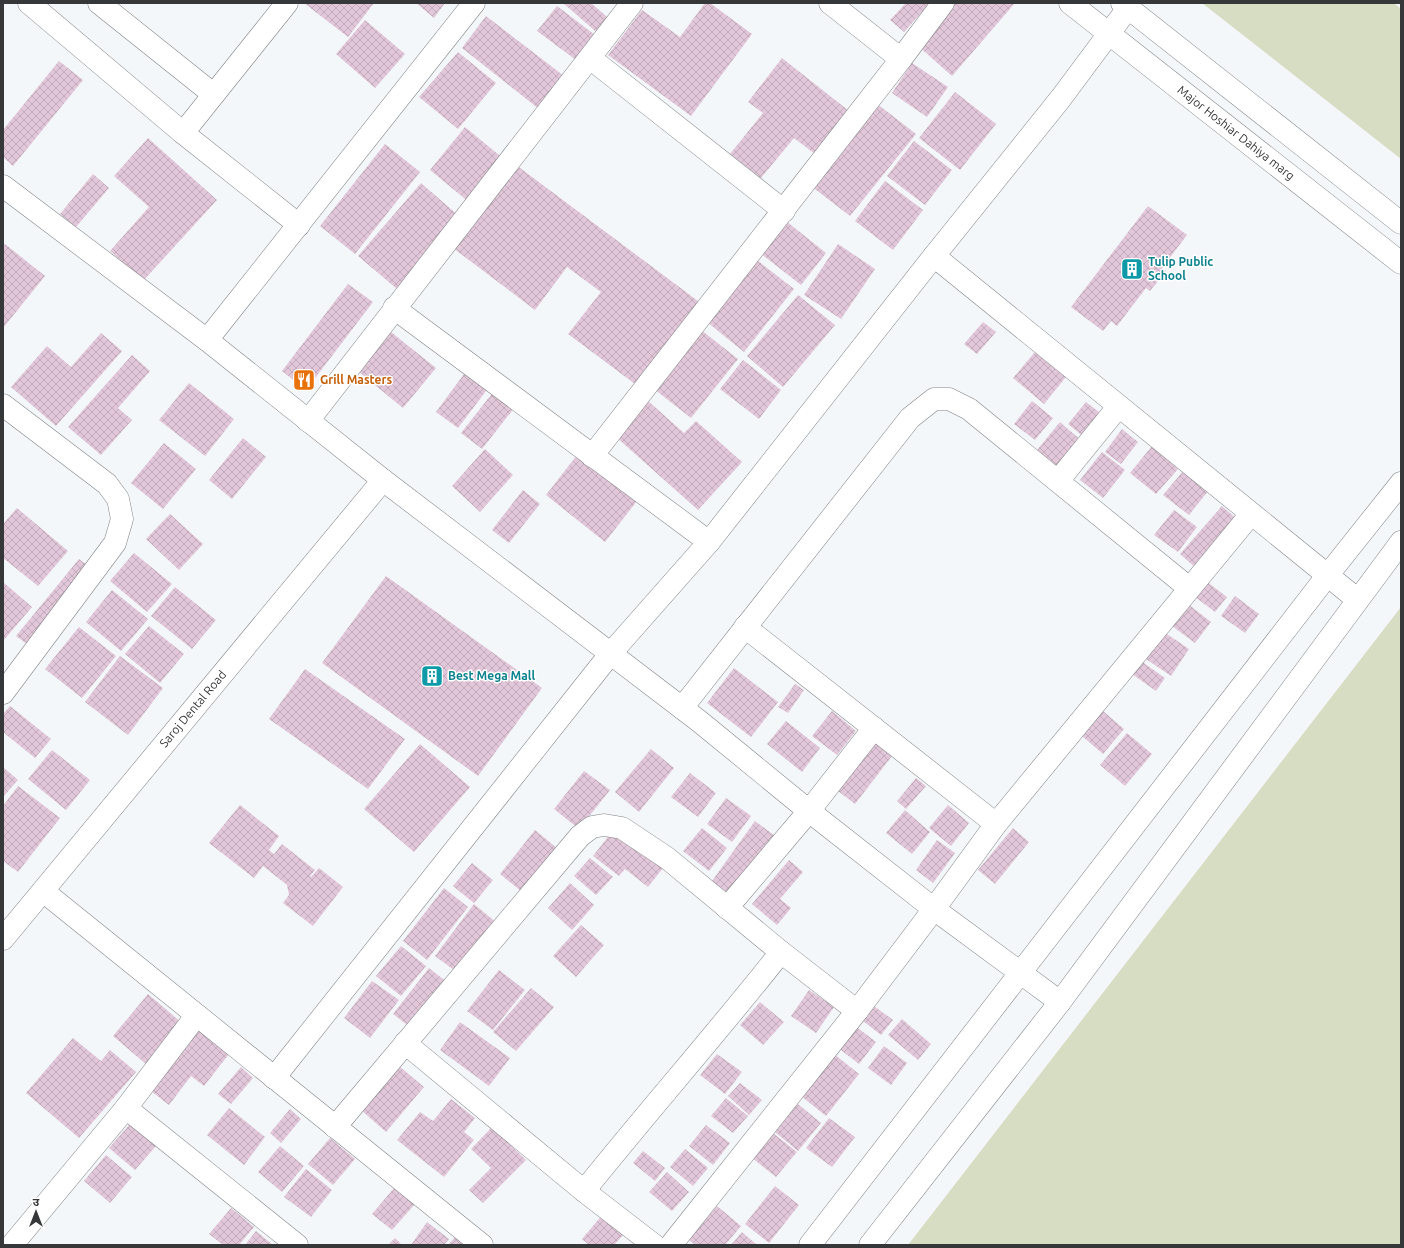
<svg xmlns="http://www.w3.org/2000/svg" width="1404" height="1248" viewBox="0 0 1404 1248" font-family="Ubuntu,'Noto Sans Devanagari',sans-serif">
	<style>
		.green { fill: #d6ddc3 }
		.building { fill: url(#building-cross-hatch) }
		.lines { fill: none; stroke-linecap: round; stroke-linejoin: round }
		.street-casing { stroke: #808385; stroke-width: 23 }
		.street { stroke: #fff; stroke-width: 22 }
		.labels { text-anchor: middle; stroke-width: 3; stroke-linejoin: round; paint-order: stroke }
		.street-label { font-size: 12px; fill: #363738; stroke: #fff }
		.culture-label { font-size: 12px; font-weight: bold; fill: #0d838f; stroke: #fff; text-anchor: start }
		.food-label { font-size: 12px; font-weight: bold; fill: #c56008; stroke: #fff; text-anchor: start }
	</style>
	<defs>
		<pattern id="building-cross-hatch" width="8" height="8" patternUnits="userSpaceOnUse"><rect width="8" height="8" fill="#e2c6d9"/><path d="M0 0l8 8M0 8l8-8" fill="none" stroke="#c2abbb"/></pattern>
	</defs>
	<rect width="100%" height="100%" fill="#f4f7fa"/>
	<g class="green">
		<path d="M 1202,3 L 1394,3 L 1401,9 L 1401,159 Z"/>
		<path d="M 1401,607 L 1401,1245 L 908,1245 Z"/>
	</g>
	<g class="building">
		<path d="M 304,3 L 374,3 L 348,37 Z"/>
		<path d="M 416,3 L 445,3 L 434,18 Z"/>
		<path d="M 563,3 L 591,3 L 613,22 L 601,36 Z"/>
		<path d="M 705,3 L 710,3 L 752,34 L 691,116 L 608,55 L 642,10 L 680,37 Z"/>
		<path d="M 906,3 L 930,3 L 904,32 L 890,20 Z"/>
		<path d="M 954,3 L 1015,3 L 952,76 L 917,45 Z"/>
		<path d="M 557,6 L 595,35 L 576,60 L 537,31 Z"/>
		<path d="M 486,16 L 564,76 L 539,109 L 462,48 Z"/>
		<path d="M 365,20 L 405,54 L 375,88 L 336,54 Z"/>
		<path d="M 458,52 L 496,83 L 458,129 L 419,97 Z"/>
		<path d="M 782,58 L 849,111 L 815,154 L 794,138 L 761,178 L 730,154 L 763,113 L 748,102 Z"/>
		<path d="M 59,61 L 83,80 L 13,166 L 3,157 L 3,130 Z"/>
		<path d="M 912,63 L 948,87 L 927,117 L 892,93 Z"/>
		<path d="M 955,92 L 996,124 L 960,170 L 919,138 Z"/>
		<path d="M 876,103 L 916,134 L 850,216 L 811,186 Z"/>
		<path d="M 465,127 L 505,160 L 470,203 L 430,170 Z"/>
		<path d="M 148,138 L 217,200 L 143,281 L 110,251 L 149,207 L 114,176 Z"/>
		<path d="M 914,141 L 952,170 L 925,205 L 887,176 Z"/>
		<path d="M 385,144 L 420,172 L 355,254 L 320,226 Z"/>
		<path d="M 516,165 L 702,304 L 639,387 L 568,334 L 601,292 L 567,267 L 535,310 L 453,248 Z"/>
		<path d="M 93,174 L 109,188 L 76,227 L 60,214 Z"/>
		<path d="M 885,181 L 923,210 L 893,250 L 855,221 Z"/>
		<path d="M 421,183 L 460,217 L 397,289 L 358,256 Z"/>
		<path d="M 1148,206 L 1187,235 L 1162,268 L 1166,271 L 1150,291 L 1146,288 L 1117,326 L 1111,321 L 1103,331 L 1071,307 Z"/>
		<path d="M 786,221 L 826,253 L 801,285 L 760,253 Z"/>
		<path d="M 5,244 L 45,276 L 3,328 L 3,246 Z"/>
		<path d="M 838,244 L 875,269 L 841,319 L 804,295 Z"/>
		<path d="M 757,260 L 794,289 L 744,352 L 707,322 Z"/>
		<path d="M 348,284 L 373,302 L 306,390 L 282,371 Z"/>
		<path d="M 798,295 L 835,325 L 783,387 L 747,356 Z"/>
		<path d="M 983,322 L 996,332 L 977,354 L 964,344 Z"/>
		<path d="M 701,330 L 738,359 L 691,418 L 654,389 Z"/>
		<path d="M 391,332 L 436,368 L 403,408 L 359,372 Z"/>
		<path d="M 101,333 L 122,351 L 56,426 L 11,387 L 47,346 L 71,367 Z"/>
		<path d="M 1035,352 L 1066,377 L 1044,404 L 1013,378 Z"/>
		<path d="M 132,355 L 150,371 L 118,408 L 132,420 L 101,455 L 68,427 Z"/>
		<path d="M 743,360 L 781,390 L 759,419 L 720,389 Z"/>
		<path d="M 467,370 L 489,387 L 458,428 L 436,412 Z"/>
		<path d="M 189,383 L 234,419 L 205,456 L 159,420 Z"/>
		<path d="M 494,391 L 515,407 L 482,449 L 461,433 Z"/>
		<path d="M 648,401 L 684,433 L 696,421 L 742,462 L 698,510 L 616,437 Z"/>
		<path d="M 1032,401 L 1053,418 L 1035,440 L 1014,424 Z"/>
		<path d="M 1086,402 L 1103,415 L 1085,438 L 1068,424 Z"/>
		<path d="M 1060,422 L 1083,442 L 1060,469 L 1037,450 Z"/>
		<path d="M 1122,429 L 1138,442 L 1121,464 L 1105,452 Z"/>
		<path d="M 243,438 L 266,457 L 232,499 L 209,480 Z"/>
		<path d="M 164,443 L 196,469 L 163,509 L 131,483 Z"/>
		<path d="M 1152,446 L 1178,469 L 1156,494 L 1130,473 Z"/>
		<path d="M 485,449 L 513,475 L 480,512 L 452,486 Z"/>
		<path d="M 1102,452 L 1125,470 L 1103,498 L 1080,480 Z"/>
		<path d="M 577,455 L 637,501 L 605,542 L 546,495 Z"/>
		<path d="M 1184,470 L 1209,490 L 1189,515 L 1163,495 Z"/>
		<path d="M 523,490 L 540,504 L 509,543 L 492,530 Z"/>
		<path d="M 1222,506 L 1239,521 L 1197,569 L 1180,554 Z"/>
		<path d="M 17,508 L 68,551 L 38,586 L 3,558 L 3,524 Z"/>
		<path d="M 1174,510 L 1197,527 L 1178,552 L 1154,535 Z"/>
		<path d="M 170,514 L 203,544 L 179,570 L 146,539 Z"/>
		<path d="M 134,553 L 172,584 L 147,612 L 110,581 Z"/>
		<path d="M 79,559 L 92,569 L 31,647 L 16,636 Z"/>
		<path d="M 386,576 L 542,688 L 478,776 L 322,663 Z"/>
		<path d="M 1202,578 L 1227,597 L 1215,612 L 1190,593 Z"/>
		<path d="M 3,582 L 32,607 L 3,641 Z"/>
		<path d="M 175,587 L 216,620 L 192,649 L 151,616 Z"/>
		<path d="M 112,590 L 148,619 L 121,651 L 86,622 Z"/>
		<path d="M 1235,596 L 1259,614 L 1245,633 L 1221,616 Z"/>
		<path d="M 1188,604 L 1211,622 L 1195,643 L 1172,626 Z"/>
		<path d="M 149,626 L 184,654 L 160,683 L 125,654 Z"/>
		<path d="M 79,627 L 116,656 L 82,698 L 45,669 Z"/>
		<path d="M 1161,630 L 1189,649 L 1171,676 L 1143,657 Z"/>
		<path d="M 120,656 L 163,688 L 128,735 L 85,702 Z"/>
		<path d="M 1141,661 L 1165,678 L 1156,691 L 1132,674 Z"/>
		<path d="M 734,668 L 778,702 L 751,737 L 707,703 Z"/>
		<path d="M 305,669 L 405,739 L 368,789 L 269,719 Z"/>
		<path d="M 795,684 L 804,690 L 788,713 L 778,707 Z"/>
		<path d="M 10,706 L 51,739 L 35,758 L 3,732 L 3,714 Z"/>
		<path d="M 832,711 L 856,731 L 837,755 L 812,736 Z"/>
		<path d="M 1103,711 L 1124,729 L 1103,754 L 1082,736 Z"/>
		<path d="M 786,721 L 820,748 L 802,772 L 767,744 Z"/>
		<path d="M 1127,733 L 1152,754 L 1125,786 L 1100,765 Z"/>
		<path d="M 875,743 L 892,756 L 855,804 L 838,791 Z"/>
		<path d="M 420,744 L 470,787 L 414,852 L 364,809 Z"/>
		<path d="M 651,749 L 674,768 L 639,812 L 615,792 Z"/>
		<path d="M 52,750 L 90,780 L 66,810 L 28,779 Z"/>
		<path d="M 3,767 L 18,780 L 3,797 Z"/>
		<path d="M 584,771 L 610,790 L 579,829 L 554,809 Z"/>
		<path d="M 690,773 L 716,793 L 698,817 L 671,797 Z"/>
		<path d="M 916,778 L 926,786 L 906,809 L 897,801 Z"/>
		<path d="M 18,786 L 60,818 L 18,872 L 3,861 L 3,806 Z"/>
		<path d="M 726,798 L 751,816 L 732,842 L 707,824 Z"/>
		<path d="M 240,805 L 279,836 L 269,850 L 274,854 L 282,844 L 315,870 L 310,876 L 311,877 L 319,868 L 343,887 L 313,926 L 283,903 L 289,895 L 287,885 L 263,866 L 254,878 L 209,843 Z"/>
		<path d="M 948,805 L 969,823 L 951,846 L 929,828 Z"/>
		<path d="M 905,810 L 930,832 L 912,854 L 886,833 Z"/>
		<path d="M 755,821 L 774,835 L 731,895 L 712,881 Z"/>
		<path d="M 702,828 L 727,848 L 709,871 L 683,851 Z"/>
		<path d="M 1013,828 L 1029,842 L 995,884 L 978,870 Z"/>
		<path d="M 614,829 L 663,868 L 648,887 L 625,869 L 619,876 L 593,856 Z"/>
		<path d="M 535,830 L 563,853 L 527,896 L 500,874 Z"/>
		<path d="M 937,840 L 955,853 L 933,883 L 916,870 Z"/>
		<path d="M 590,858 L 613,877 L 596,895 L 574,876 Z"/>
		<path d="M 789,860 L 803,872 L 780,899 L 791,908 L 777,925 L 752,904 Z"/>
		<path d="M 472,863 L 493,880 L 474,903 L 453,886 Z"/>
		<path d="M 570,883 L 594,905 L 572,930 L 548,908 Z"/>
		<path d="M 444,888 L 468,907 L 427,960 L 403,941 Z"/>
		<path d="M 474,904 L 497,923 L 458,973 L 435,956 Z"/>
		<path d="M 581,925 L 604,945 L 576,977 L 553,956 Z"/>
		<path d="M 401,946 L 426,966 L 401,996 L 376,976 Z"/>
		<path d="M 429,968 L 448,983 L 411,1028 L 393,1014 Z"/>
		<path d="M 499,970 L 525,990 L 493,1030 L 467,1011 Z"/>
		<path d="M 372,981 L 399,1000 L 370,1038 L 344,1018 Z"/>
		<path d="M 531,988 L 554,1007 L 516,1051 L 493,1032 Z"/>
		<path d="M 809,990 L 834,1007 L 816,1033 L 791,1016 Z"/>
		<path d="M 148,994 L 182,1023 L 147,1065 L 113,1036 Z"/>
		<path d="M 760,1002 L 784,1022 L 763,1045 L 740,1025 Z"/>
		<path d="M 874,1006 L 893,1020 L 881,1035 L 863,1021 Z"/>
		<path d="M 902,1019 L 931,1044 L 918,1060 L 888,1035 Z"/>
		<path d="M 460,1022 L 510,1058 L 489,1086 L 440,1050 Z"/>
		<path d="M 854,1025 L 876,1042 L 859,1064 L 837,1047 Z"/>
		<path d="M 198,1030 L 229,1054 L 204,1086 L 191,1076 L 169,1105 L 151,1091 Z"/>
		<path d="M 73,1038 L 101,1061 L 110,1050 L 136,1072 L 79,1138 L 26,1093 Z"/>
		<path d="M 884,1046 L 907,1063 L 891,1085 L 868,1068 Z"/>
		<path d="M 717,1054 L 742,1072 L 725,1094 L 700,1075 Z"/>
		<path d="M 834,1054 L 859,1074 L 826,1116 L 801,1096 Z"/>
		<path d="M 399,1066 L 424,1087 L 386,1132 L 361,1110 Z"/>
		<path d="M 241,1067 L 253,1078 L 231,1104 L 218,1094 Z"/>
		<path d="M 740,1083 L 762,1100 L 749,1115 L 728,1096 Z"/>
		<path d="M 726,1098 L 748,1116 L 733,1133 L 711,1116 Z"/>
		<path d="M 451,1099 L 475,1118 L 464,1132 L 474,1140 L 444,1177 L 397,1140 L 420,1112 L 433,1121 Z"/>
		<path d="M 798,1104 L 821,1123 L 798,1151 L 775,1132 Z"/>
		<path d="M 229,1108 L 265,1137 L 244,1165 L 207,1135 Z"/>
		<path d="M 290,1109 L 301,1119 L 281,1143 L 270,1133 Z"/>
		<path d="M 829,1118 L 855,1137 L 832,1167 L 806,1148 Z"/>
		<path d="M 130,1124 L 156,1146 L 135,1170 L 109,1148 Z"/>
		<path d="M 706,1125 L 730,1143 L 713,1165 L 689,1146 Z"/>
		<path d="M 492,1127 L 526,1160 L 483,1203 L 469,1190 L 491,1168 L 471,1149 Z"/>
		<path d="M 773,1133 L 797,1152 L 776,1177 L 752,1158 Z"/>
		<path d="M 330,1138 L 355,1159 L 333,1185 L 308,1164 Z"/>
		<path d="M 280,1146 L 304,1166 L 282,1192 L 258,1172 Z"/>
		<path d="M 685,1149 L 708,1168 L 693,1186 L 670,1167 Z"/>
		<path d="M 643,1151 L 665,1168 L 655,1181 L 633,1163 Z"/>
		<path d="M 106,1155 L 132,1177 L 110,1203 L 84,1181 Z"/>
		<path d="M 306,1169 L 332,1190 L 311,1217 L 284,1197 Z"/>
		<path d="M 667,1172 L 689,1192 L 672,1211 L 649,1192 Z"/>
		<path d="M 775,1186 L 799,1205 L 769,1243 L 745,1224 Z"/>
		<path d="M 395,1187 L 415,1204 L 392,1230 L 372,1214 Z"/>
		<path d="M 717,1206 L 741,1226 L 725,1245 L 695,1245 L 689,1240 Z"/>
		<path d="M 231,1208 L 254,1227 L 239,1245 L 223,1245 L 209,1234 Z"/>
		<path d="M 603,1214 L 625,1233 L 614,1245 L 589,1245 L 582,1239 Z"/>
		<path d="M 427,1222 L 449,1239 L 444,1245 L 411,1245 Z"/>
		<path d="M 256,1231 L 273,1245 L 245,1245 Z"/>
		<path d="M 742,1232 L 757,1245 L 731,1245 Z"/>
		<path d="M 456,1236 L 467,1245 L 448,1245 Z"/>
		<path d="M 395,1238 L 402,1245 L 388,1245 Z"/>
	</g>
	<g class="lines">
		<g class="street-casing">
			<g id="street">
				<path d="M 29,3 L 183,133 L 299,225"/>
				<path d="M 99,3 L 213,94"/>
				<path d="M 1070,3 L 1401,263"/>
				<path d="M 1122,3 L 1401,223"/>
				<path d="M 590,58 L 784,211"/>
				<path d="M 901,59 L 943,3"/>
				<path d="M 183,133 L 287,3"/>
				<path d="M 3,186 L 207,340 L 383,480 L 699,721 L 809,811 L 934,909 L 1060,1002"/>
				<path d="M 934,256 L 1358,600"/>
				<path d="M 394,308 L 709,542"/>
				<path d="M 207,340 L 474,3"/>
				<path d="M 3,405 L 107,484 L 118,499 L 122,519 L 115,543 L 3,693"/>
				<path d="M 308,421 L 632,3"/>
				<path d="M 592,456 L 901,59 L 830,3"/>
				<path d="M 1058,481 L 1118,407"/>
				<path d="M 745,627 L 996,824"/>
				<path d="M 682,708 L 910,418 L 934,399 L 949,399 L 969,409 L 1189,588"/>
				<path d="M 43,891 L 482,1245"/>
				<path d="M 727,908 L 809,811 L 874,728"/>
				<path d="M 3,939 L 383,480"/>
				<path d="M 405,1043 L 584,1191 L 654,1245"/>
				<path d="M 274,1078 L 611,653 L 709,542 L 934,256 L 1061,98 L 1128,8"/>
				<path d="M 126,1108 L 297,1245"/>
				<path d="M 335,1127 L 580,836 L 592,827 L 604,825 L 622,828 L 667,858 L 781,952 L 857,1011"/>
				<path d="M 584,1191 C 649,1110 717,1033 781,952"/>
				<path d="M 12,1245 L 126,1108 L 196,1016"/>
				<path d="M 671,1245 L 857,1011 L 934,909 L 996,824 L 1251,514"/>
				<path d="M 810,1245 L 1327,576 L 1401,483"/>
				<path d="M 870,1245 L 1060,1002 L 1401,542"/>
			</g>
		</g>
		<use href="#street" class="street"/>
	</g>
	<defs>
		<g id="building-square" transform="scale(1.15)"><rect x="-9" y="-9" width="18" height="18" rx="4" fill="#0f9aa8" stroke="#fff"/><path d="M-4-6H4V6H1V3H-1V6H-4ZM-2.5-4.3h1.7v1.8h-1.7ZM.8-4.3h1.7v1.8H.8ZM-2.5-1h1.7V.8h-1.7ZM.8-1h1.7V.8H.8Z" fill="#fff"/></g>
		<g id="restaurant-square" transform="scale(1.15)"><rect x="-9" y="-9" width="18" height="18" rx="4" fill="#e8710a" stroke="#fff"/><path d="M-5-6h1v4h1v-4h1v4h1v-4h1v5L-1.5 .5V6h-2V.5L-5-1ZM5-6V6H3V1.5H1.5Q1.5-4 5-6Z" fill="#fff"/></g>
	</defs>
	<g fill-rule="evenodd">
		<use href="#building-square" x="1132" y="269"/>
		<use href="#restaurant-square" x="304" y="380"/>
		<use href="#building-square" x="432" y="676"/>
	</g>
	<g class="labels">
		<g class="street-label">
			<text transform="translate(1236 133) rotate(38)" y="4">Major Hoshiar Dahiya marg</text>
			<text transform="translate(193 709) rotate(-50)" y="4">Saroj Dental Road</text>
		</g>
		<g class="culture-label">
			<text x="1148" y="266">Tulip Public<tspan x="1148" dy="14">School</tspan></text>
			<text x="448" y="680">Best Mega Mall</text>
		</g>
		<g class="food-label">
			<text x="320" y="384">Grill Masters</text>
		</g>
	</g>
	<rect width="1404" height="1248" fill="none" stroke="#363738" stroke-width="8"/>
	<g transform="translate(36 1212)" stroke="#ffffff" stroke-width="3" paint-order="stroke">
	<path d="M0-3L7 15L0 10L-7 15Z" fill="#363738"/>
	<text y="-6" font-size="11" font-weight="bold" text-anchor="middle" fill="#363738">उ</text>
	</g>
</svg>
